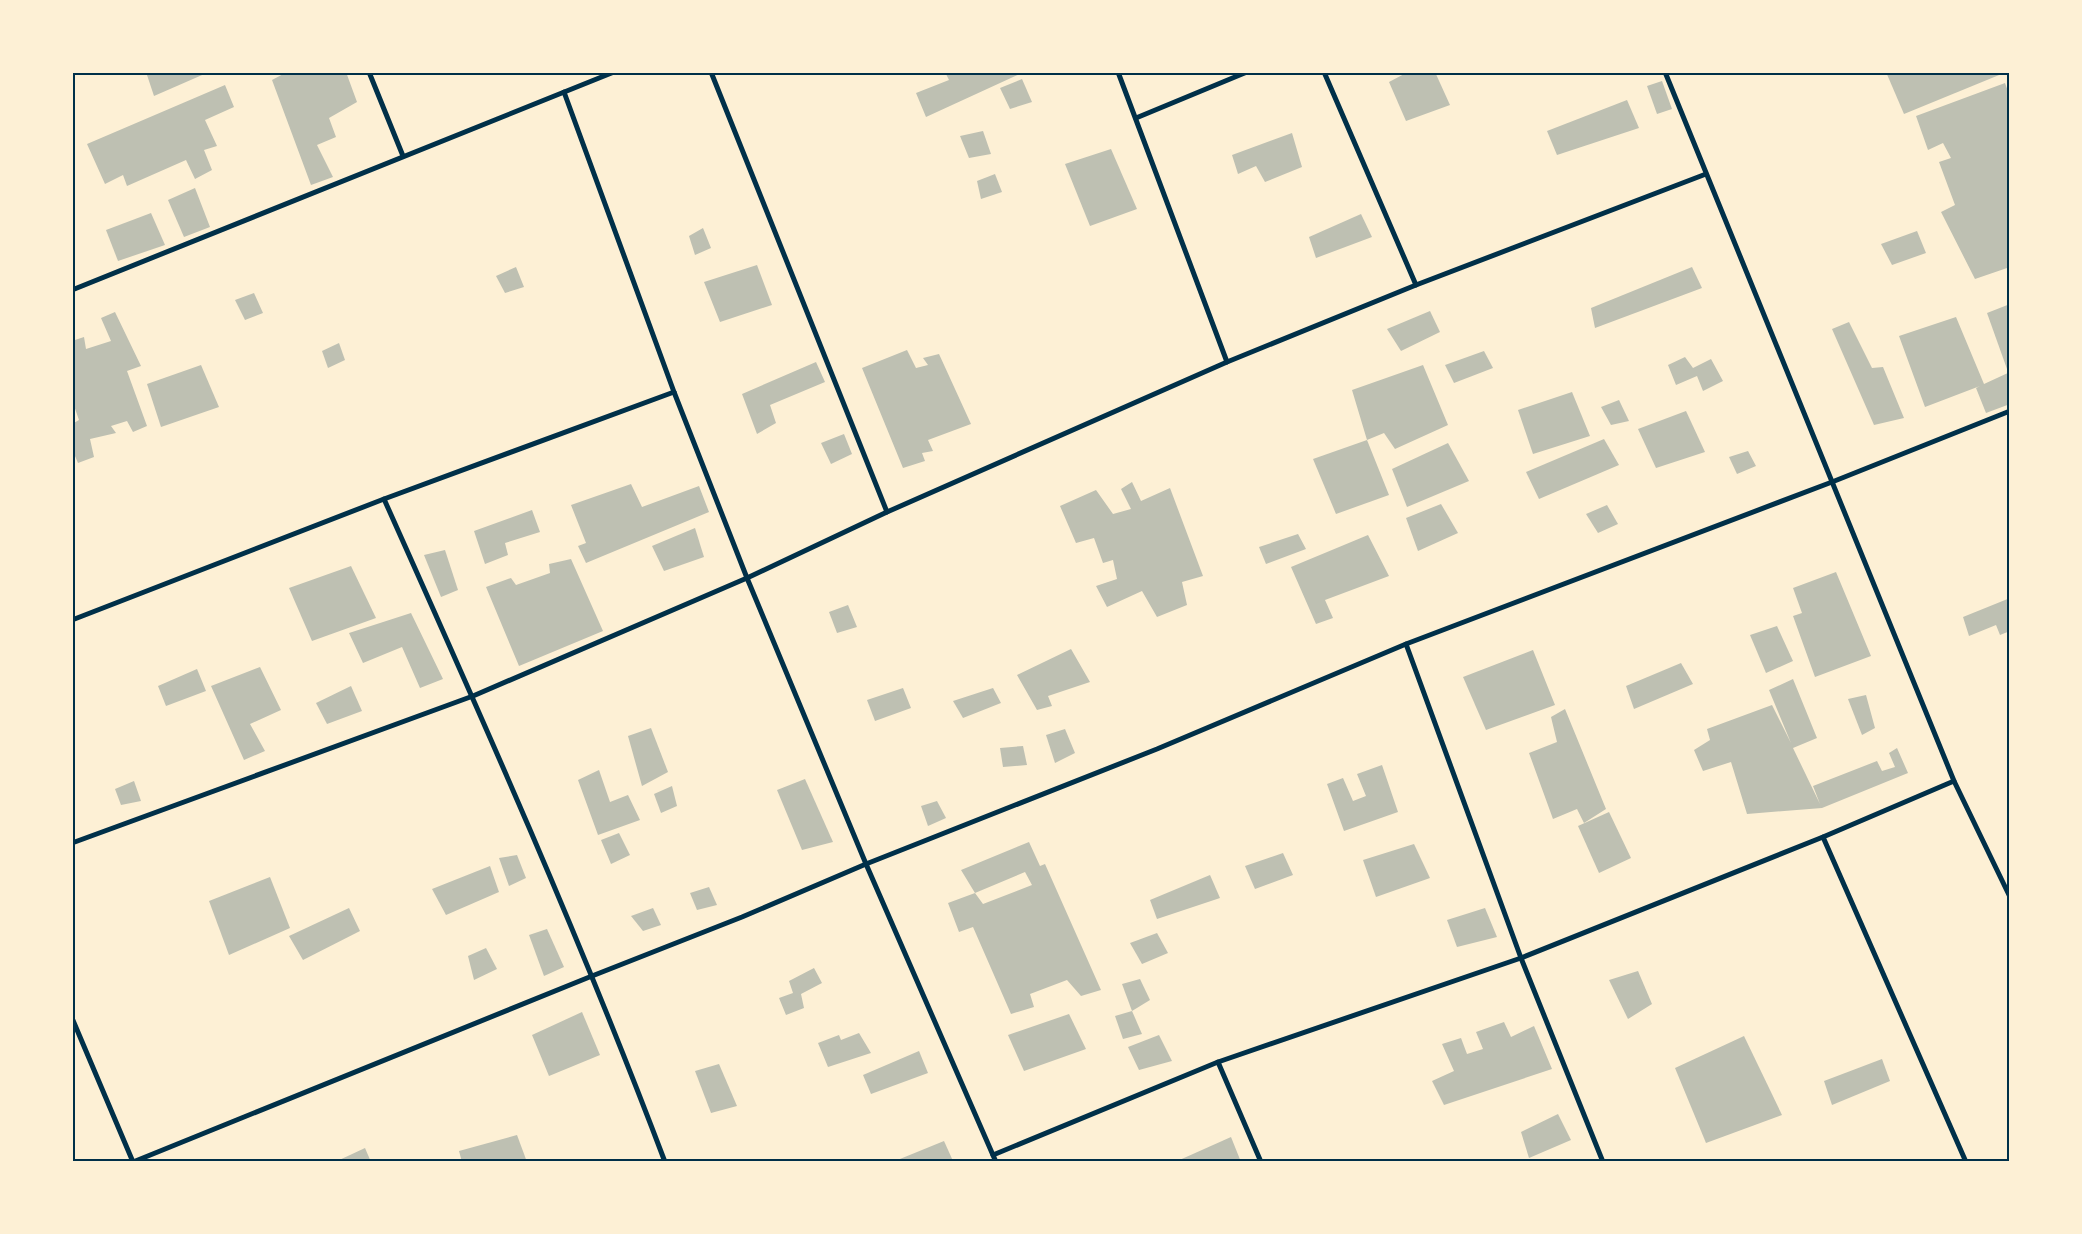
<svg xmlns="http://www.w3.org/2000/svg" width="2082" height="1234" viewBox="0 0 2082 1234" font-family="'Roboto Condensed',sans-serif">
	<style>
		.building { fill: #bec0b2; fill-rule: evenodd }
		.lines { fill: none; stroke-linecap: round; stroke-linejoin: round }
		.minor { stroke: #003049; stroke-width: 5 }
		.neatline { fill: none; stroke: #003049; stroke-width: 2 }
	</style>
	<rect width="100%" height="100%" fill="#fdf0d5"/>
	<g class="building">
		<path d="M 146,72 L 209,72 L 154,96 Z"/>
		<path d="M 287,72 L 346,72 L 357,102 L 329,118 L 336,137 L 317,145 L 333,177 L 311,185 L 272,80 Z"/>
		<path d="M 945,72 L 1024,72 L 926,117 L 916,93 L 949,80 Z"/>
		<path d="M 1408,72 L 1435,72 L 1450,105 L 1406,121 L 1389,82 Z"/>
		<path d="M 1886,72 L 2004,72 L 2004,73 L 1904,114 Z"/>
		<path d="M 1022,79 L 1032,102 L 1010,109 L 1000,88 Z"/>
		<path d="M 1662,81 L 1672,109 L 1657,114 L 1647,86 Z"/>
		<path d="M 2005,83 L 2010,97 L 2010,267 L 1975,279 L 1941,212 L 1955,205 L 1939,162 L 1951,158 L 1943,143 L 1928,150 L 1916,116 Z"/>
		<path d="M 225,85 L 234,107 L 205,120 L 217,146 L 204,150 L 212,170 L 195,179 L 186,160 L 127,186 L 123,175 L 105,184 L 87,144 Z"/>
		<path d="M 1627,100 L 1639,128 L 1557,155 L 1547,131 Z"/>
		<path d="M 983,131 L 991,154 L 969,158 L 960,136 Z"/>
		<path d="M 1292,133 L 1302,167 L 1265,182 L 1256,166 L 1238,174 L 1232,155 Z"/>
		<path d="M 1111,149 L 1137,209 L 1090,226 L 1065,164 Z"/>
		<path d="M 995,174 L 1002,192 L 981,199 L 977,181 Z"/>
		<path d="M 195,188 L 210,227 L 184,237 L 168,200 Z"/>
		<path d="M 151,213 L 165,245 L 118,261 L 106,230 Z"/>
		<path d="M 1361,214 L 1372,237 L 1316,258 L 1309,237 Z"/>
		<path d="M 703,228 L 711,248 L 695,255 L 689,236 Z"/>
		<path d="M 1917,231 L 1926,253 L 1892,265 L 1881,244 Z"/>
		<path d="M 757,265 L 772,305 L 720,322 L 704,282 Z"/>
		<path d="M 516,267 L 524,287 L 505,293 L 496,276 Z"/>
		<path d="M 1692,267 L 1702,288 L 1595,328 L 1591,308 Z"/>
		<path d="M 254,293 L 263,313 L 245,320 L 235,300 Z"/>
		<path d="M 2010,304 L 2010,368 L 2007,369 L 1987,313 Z"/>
		<path d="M 1430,311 L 1440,332 L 1401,351 L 1387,329 Z"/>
		<path d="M 115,312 L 141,366 L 127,371 L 147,426 L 133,432 L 127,421 L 111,426 L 116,433 L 90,439 L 94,457 L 78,463 L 72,449 L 72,424 L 79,420 L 72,400 L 72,341 L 84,337 L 86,349 L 111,341 L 101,318 Z"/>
		<path d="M 1956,317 L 1984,384 L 2010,372 L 2010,404 L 1986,413 L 1976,388 L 1980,386 L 1925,407 L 1899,336 Z"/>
		<path d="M 1849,322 L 1872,368 L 1883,367 L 1904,418 L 1874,425 L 1832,329 Z"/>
		<path d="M 339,343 L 345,360 L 328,368 L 322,351 Z"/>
		<path d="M 907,350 L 916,368 L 928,365 L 923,358 L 939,354 L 971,424 L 928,440 L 933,451 L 922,453 L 925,461 L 903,468 L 862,368 Z"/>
		<path d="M 1484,351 L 1493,368 L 1454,383 L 1445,365 Z"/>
		<path d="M 1685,357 L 1693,368 L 1711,359 L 1723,381 L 1703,391 L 1697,376 L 1676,385 L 1668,365 Z"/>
		<path d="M 816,362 L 825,382 L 770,405 L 776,423 L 757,434 L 742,394 Z"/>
		<path d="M 201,365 L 219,407 L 161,427 L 147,384 Z"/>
		<path d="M 1423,365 L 1448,425 L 1395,449 L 1384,433 L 1367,440 L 1352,390 Z"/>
		<path d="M 1572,392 L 1590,436 L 1533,454 L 1518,410 Z"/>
		<path d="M 1619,400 L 1629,421 L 1611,425 L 1601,407 Z"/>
		<path d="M 1686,411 L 1705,452 L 1656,468 L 1638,429 Z"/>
		<path d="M 844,434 L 852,454 L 831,464 L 821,443 Z"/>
		<path d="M 1604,439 L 1619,465 L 1539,499 L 1526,472 Z"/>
		<path d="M 1367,440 L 1389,495 L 1336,514 L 1313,459 Z"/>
		<path d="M 1448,443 L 1469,481 L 1407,507 L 1392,469 Z"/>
		<path d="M 1748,451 L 1756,466 L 1737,474 L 1729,457 Z"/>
		<path d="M 1132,482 L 1141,501 L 1170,488 L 1203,576 L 1182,582 L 1187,605 L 1157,617 L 1142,591 L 1107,607 L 1096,586 L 1117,579 L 1113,560 L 1103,563 L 1094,538 L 1076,543 L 1060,506 L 1096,490 L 1113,514 L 1131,509 L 1121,489 Z"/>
		<path d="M 631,484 L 642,507 L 699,486 L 709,512 L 586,563 L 578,546 L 586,543 L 571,505 Z"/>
		<path d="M 1441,504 L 1458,533 L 1418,551 L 1406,518 Z"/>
		<path d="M 1607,505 L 1618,524 L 1598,533 L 1586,514 Z"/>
		<path d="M 532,510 L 540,532 L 505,543 L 508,555 L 485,564 L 474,531 Z"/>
		<path d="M 695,528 L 704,557 L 664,571 L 652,546 Z"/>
		<path d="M 1298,534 L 1306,549 L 1266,564 L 1259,547 Z"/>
		<path d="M 1368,535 L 1389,576 L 1325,600 L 1333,618 L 1316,624 L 1291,567 Z"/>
		<path d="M 445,550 L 458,590 L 441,597 L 424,555 Z"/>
		<path d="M 571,559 L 603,631 L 519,666 L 486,587 L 511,578 L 516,585 L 550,573 L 549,564 Z"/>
		<path d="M 351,566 L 376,618 L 312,641 L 289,588 Z"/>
		<path d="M 1836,572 L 1871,656 L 1815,677 L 1793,616 L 1802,613 L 1793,588 Z"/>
		<path d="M 2010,598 L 2010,631 L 2000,635 L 1996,625 L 1969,636 L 1963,617 Z"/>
		<path d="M 848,605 L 857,627 L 837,633 L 829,612 Z"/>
		<path d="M 411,613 L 443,679 L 420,688 L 402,647 L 363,663 L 349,633 Z"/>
		<path d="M 1777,626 L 1793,661 L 1766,673 L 1750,635 Z"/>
		<path d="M 1071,649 L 1090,682 L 1048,696 L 1052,706 L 1037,710 L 1017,675 Z"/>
		<path d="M 1533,650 L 1555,705 L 1486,730 L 1463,677 Z"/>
		<path d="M 1681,663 L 1693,684 L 1634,709 L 1626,686 Z"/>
		<path d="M 260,667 L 281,710 L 250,724 L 265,751 L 244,760 L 211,686 Z"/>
		<path d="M 197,669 L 206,691 L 166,706 L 158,686 Z"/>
		<path d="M 1793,679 L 1817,738 L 1793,748 L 1820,804 L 1813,786 L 1877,761 L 1882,771 L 1895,767 L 1889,753 L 1897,748 L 1908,773 L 1822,808 L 1747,814 L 1731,762 L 1703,771 L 1694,750 L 1710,740 L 1707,729 L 1772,705 L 1791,743 L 1769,690 Z"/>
		<path d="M 351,686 L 362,711 L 327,724 L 316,703 Z"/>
		<path d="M 903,688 L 911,708 L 875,721 L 867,700 Z"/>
		<path d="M 993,688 L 1001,703 L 963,718 L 953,701 Z"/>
		<path d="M 1866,695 L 1875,728 L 1862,735 L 1848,699 Z"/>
		<path d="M 1565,709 L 1606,809 L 1584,823 L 1577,809 L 1553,819 L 1529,753 L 1557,742 L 1551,717 Z"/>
		<path d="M 651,728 L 668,772 L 642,786 L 628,736 Z"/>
		<path d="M 1065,729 L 1075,753 L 1055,763 L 1046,735 Z"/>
		<path d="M 1023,746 L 1027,765 L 1003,767 L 1000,748 Z"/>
		<path d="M 1382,765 L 1398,812 L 1344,831 L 1327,784 L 1343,778 L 1353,801 L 1366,796 L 1357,774 Z"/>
		<path d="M 599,770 L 610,802 L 628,795 L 640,820 L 598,835 L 578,780 Z"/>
		<path d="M 805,779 L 833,842 L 802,850 L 777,790 Z"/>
		<path d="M 134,781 L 141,801 L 121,805 L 115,789 Z"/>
		<path d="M 672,786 L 677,806 L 661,813 L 654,794 Z"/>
		<path d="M 937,801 L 946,818 L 928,826 L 921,806 Z"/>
		<path d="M 1609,812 L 1631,858 L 1599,873 L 1578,826 Z"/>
		<path d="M 619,833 L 630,855 L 611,864 L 601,840 Z"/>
		<path d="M 1029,842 L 1040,866 L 1045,864 L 1101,990 L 1081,996 L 1067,980 L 1030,994 L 1034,1007 L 1011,1014 L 973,927 L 959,932 L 948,903 L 975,893 L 961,870 ZM 1025,872 L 1032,885 L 983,904 L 975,893 Z"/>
		<path d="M 1414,844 L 1430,878 L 1376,897 L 1363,860 Z"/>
		<path d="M 1283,853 L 1293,875 L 1255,889 L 1245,866 Z"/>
		<path d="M 517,855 L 526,878 L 509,886 L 499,858 Z"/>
		<path d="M 490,866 L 499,892 L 446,915 L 432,889 Z"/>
		<path d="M 1210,875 L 1220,898 L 1157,919 L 1150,900 Z"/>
		<path d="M 270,877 L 290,928 L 229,955 L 209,901 Z"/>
		<path d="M 709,887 L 717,905 L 697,910 L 690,893 Z"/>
		<path d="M 349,908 L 360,931 L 303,960 L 289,936 Z"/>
		<path d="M 653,908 L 661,925 L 643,931 L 631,916 Z"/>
		<path d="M 1485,908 L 1497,937 L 1457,947 L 1447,920 Z"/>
		<path d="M 547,929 L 564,967 L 544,976 L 529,935 Z"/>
		<path d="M 1157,933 L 1168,953 L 1142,964 L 1130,943 Z"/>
		<path d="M 486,948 L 497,969 L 474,980 L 468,956 Z"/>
		<path d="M 814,968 L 822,983 L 801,994 L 804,1008 L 786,1015 L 779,998 L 793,993 L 789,981 Z"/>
		<path d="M 1638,971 L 1652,1004 L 1628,1019 L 1609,980 Z"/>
		<path d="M 1140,979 L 1150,1000 L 1132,1011 L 1122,984 Z"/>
		<path d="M 1132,1011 L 1142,1034 L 1123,1039 L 1115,1016 Z"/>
		<path d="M 582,1012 L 600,1055 L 549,1076 L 532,1035 Z"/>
		<path d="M 1069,1014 L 1086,1049 L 1024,1071 L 1008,1035 Z"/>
		<path d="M 1504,1022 L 1511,1037 L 1534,1026 L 1552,1069 L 1444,1105 L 1432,1081 L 1454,1071 L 1442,1044 L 1461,1038 L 1467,1054 L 1483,1049 L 1476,1032 Z"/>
		<path d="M 859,1033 L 871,1053 L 828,1067 L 818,1043 L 839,1035 L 841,1040 Z"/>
		<path d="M 1159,1035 L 1172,1061 L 1139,1070 L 1128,1047 Z"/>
		<path d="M 1744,1036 L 1782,1115 L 1706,1143 L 1675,1068 Z"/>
		<path d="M 919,1051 L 928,1073 L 871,1094 L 863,1075 Z"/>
		<path d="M 1882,1059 L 1890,1081 L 1832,1105 L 1824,1081 Z"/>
		<path d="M 719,1064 L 737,1106 L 711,1113 L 695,1071 Z"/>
		<path d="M 1558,1114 L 1571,1140 L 1529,1158 L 1521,1132 Z"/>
		<path d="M 517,1135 L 527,1162 L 462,1162 L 459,1151 Z"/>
		<path d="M 1231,1137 L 1241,1162 L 1175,1162 Z"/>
		<path d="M 944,1141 L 953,1161 L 895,1162 L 895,1161 Z"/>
		<path d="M 365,1148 L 371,1162 L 335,1162 Z"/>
	</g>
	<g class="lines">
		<g class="minor">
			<path d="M 369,72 L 403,156"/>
			<path d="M 711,72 L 887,512"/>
			<path d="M 1118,72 L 1227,362"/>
			<path d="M 1324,72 L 1416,285"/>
			<path d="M 1665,72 L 1954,781 L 2010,897"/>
			<path d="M 564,92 L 674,392 L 747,578 L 866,864 L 996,1162"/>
			<path d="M 1136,118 L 1247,72"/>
			<path d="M 72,290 L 614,72"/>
			<path d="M 384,499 C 482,718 580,937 665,1162"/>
			<path d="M 72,620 L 384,499 L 674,392"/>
			<path d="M 1406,644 L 1521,958 L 1603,1162"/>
			<path d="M 1823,837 L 1966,1162"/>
			<path d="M 72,843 L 473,696 L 747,578 L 887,512 L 1227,362 L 1416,285 L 1706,174"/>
			<path d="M 72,1018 L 133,1162"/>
			<path d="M 1218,1062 L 1261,1162"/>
			<path d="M 993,1155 L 1218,1062 L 1521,958 L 1823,837 L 1954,781"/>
			<path d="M 133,1162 L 592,976 L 742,917 L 866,864 L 1157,749 L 1406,644 L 1832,482 L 2010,411"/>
		</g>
	</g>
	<rect width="2082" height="1234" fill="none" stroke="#fdf0d5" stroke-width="148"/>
	<rect x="74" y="74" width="1934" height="1086" class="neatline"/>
</svg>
